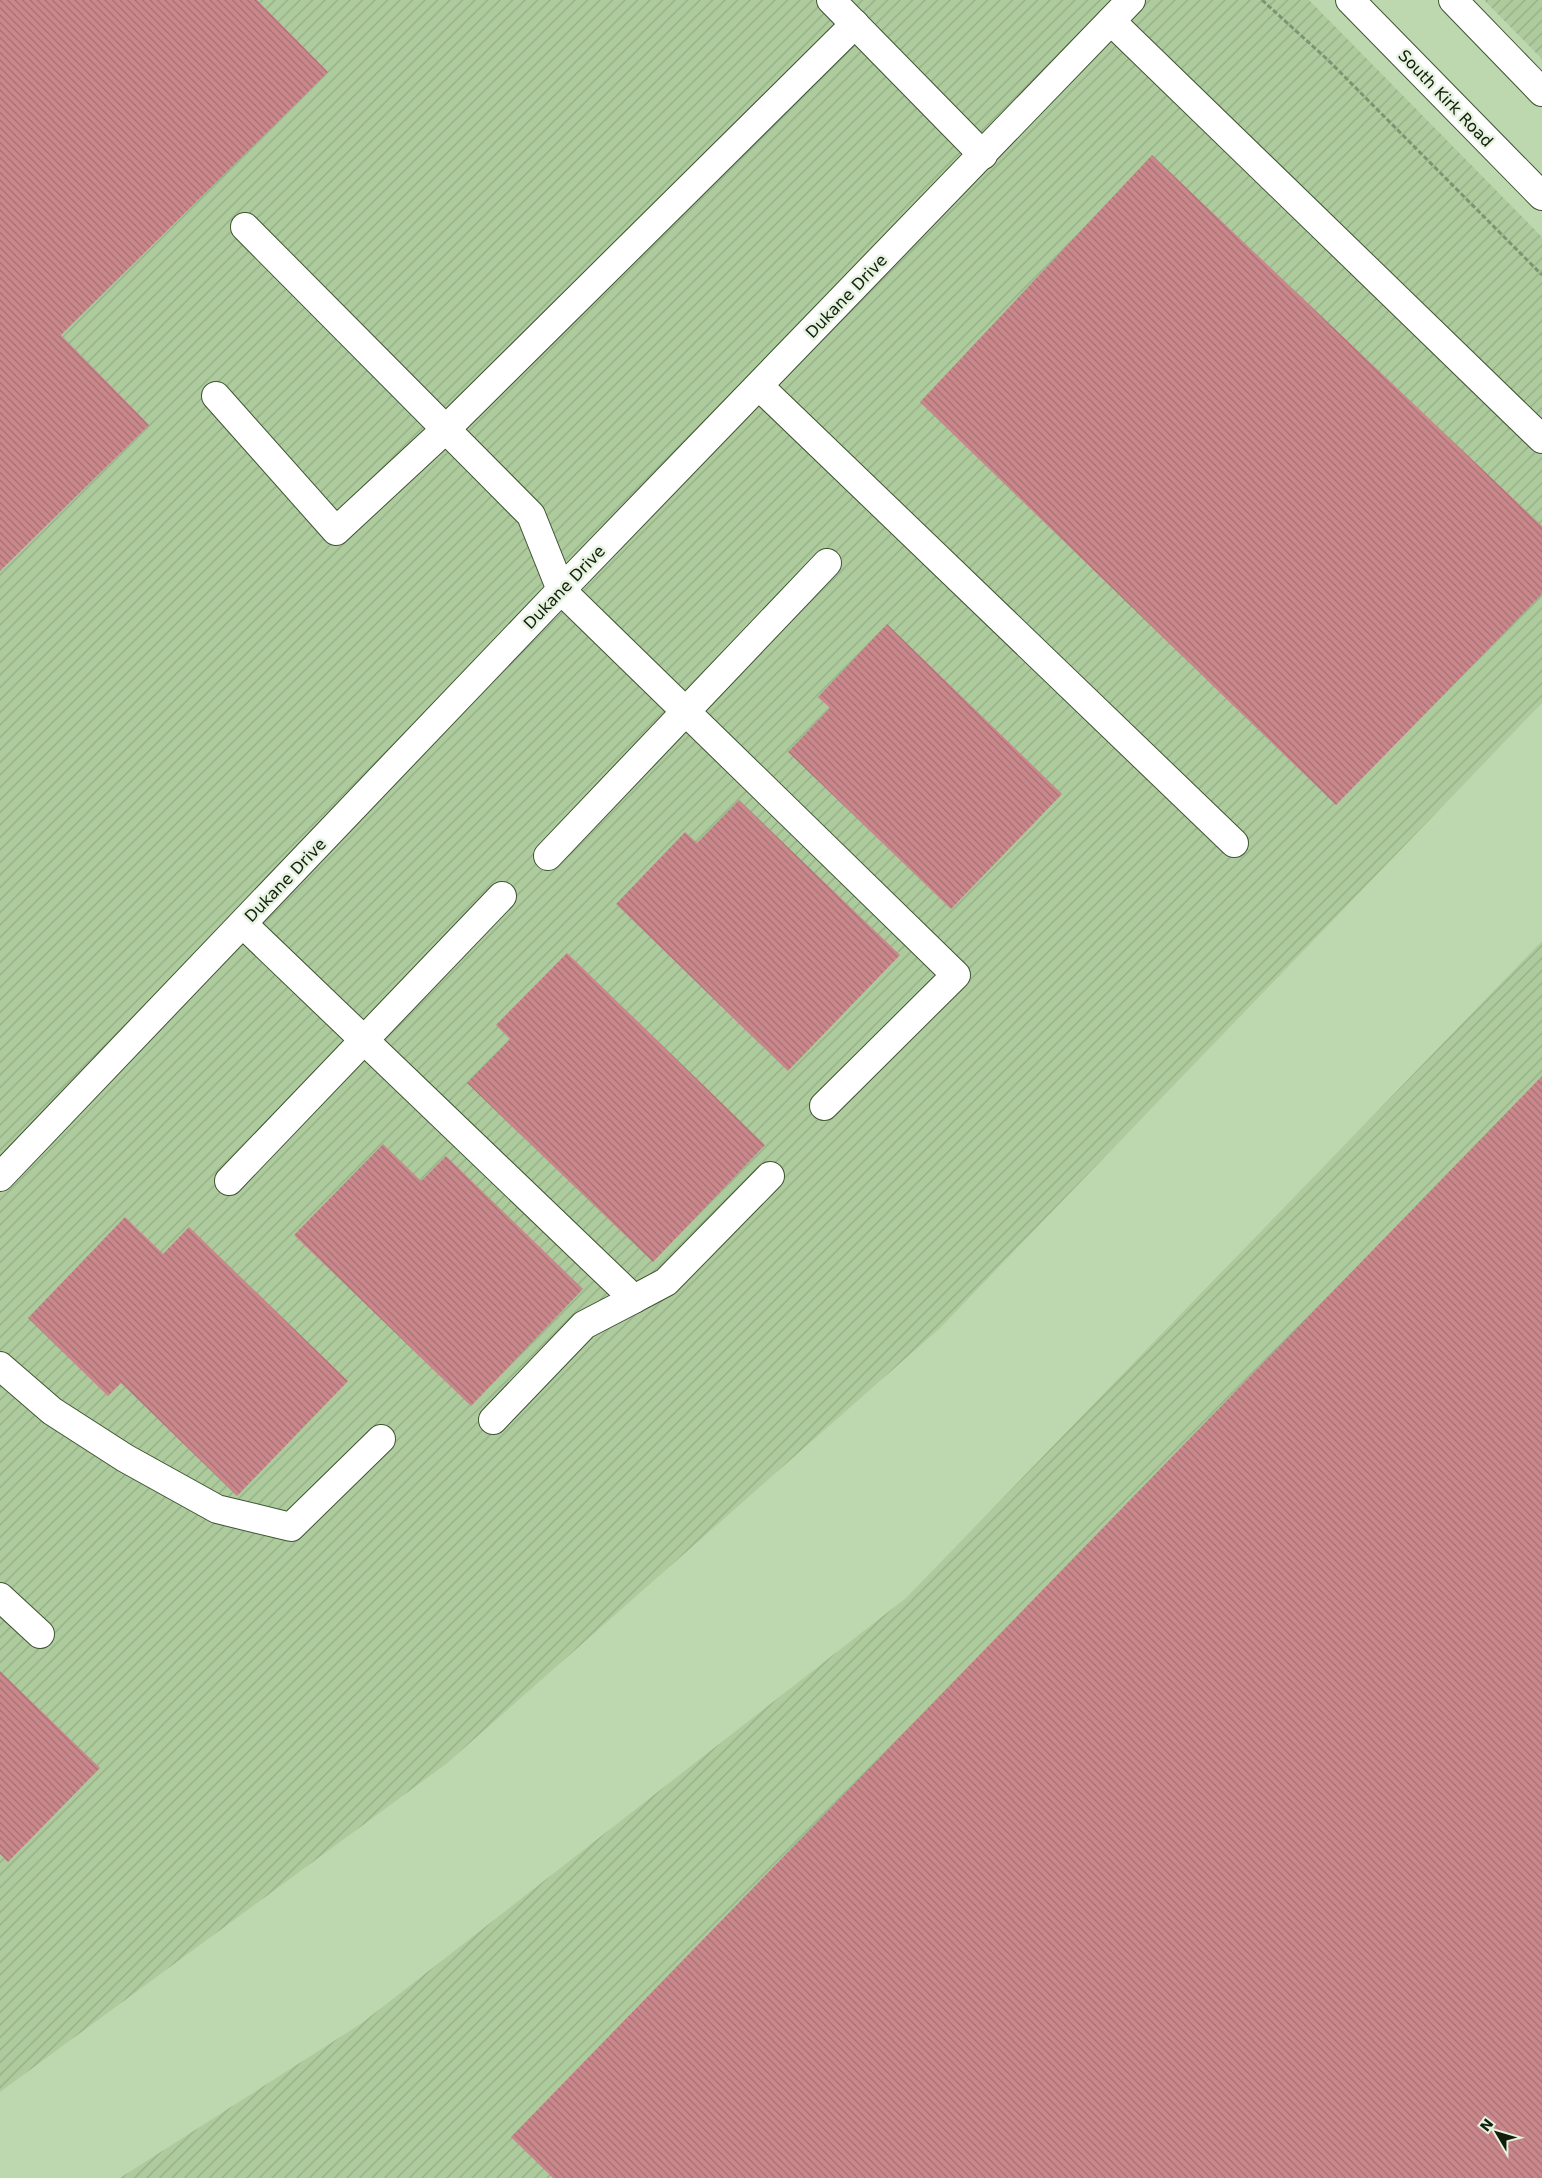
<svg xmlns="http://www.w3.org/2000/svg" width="1542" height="2178" viewBox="0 0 1542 2178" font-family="'DejaVu Sans',sans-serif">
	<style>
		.industrial { fill: url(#industrial-furrows) }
		.building { fill: url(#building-back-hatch) }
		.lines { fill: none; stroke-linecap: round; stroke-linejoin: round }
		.minor-casing { stroke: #3d5431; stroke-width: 30 }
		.major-casing { stroke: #3d5431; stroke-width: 30 }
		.path { stroke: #7e9373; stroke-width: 3; stroke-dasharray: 5 2.5; stroke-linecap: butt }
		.minor { stroke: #fff; stroke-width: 28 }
		.major { stroke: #fff; stroke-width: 28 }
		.labels { text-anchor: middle; stroke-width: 5; stroke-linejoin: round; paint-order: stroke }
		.street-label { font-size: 16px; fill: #131d0e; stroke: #e6f4df }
	</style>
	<defs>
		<pattern id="industrial-furrows" width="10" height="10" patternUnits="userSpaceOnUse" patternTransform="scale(1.25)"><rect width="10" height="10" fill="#adcb9d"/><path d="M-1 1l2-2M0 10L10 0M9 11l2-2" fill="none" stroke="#94ae86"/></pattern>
		<pattern id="building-back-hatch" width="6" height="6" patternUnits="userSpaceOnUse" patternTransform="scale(1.25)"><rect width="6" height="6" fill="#cb888c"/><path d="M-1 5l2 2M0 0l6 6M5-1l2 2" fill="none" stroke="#a46f71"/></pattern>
	</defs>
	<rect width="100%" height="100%" fill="#bdd8af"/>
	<g class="industrial">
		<path d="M 0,0 L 1309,0 L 1542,237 L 1542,703 L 940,1328 L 446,1764 L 0,2092 Z"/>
		<path d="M 1484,0 L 1542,0 L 1542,59 Z"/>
		<path d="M 1542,941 L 1542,2178 L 120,2178 L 362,2023 L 906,1598 Z"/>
	</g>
	<g class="building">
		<path d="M 0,0 L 257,0 L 328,72 L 61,335 L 149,425 L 0,571 Z"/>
		<path d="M 1152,155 L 1542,526 L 1542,594 L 1336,805 L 920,402 Z"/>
		<path d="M 887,624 L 1062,794 L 951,909 L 788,752 L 830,708 L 818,697 Z"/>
		<path d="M 739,800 L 900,955 L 788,1071 L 616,904 L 685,832 L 697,843 Z"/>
		<path d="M 567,953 L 765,1145 L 653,1262 L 467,1083 L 510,1039 L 496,1025 Z"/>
		<path d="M 1542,1076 L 1542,2178 L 553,2178 L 511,2137 Z"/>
		<path d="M 383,1144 L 421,1181 L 446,1156 L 583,1289 L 471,1406 L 294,1235 Z"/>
		<path d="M 125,1217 L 163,1254 L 189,1227 L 348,1381 L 237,1496 L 121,1383 L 108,1396 L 28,1318 Z"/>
		<path d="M 0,1671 L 100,1768 L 8,1862 L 0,1854 Z"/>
	</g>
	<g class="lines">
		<g class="minor-casing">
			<g id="minor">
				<path d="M 831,0 L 983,155"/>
				<path d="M 1111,21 L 1542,439"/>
				<path d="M 245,227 L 531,515 L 561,590 L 956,975 L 824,1106"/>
				<path d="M 759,386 L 1234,843"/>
				<path d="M 216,396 L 336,531 L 447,428 L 855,24"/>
				<path d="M 548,856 L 827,563"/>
				<path d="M 243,924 L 634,1299 L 584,1325 L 493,1420"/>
				<path d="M 0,1177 L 561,590 L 1131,0"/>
				<path d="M 229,1181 L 502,896"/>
				<path d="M 634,1299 L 666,1282 L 770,1176"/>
				<path d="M 0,1366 L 52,1411 L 125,1458 L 217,1509 L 291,1527 L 381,1439"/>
				<path d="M 0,1597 L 40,1634"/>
			</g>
		</g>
		<g class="major-casing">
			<g id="major">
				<path d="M 1350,0 L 1542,196"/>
				<path d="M 1453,0 L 1542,92"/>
			</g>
		</g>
		<path class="path" d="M 1262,0 L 1328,60 L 1542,275"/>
		<use href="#minor" class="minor"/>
		<use href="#major" class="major"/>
	</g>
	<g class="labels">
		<g class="street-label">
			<text transform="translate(1446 98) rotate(46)" y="6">South Kirk Road</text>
			<text transform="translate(846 296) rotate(-46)" y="6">Dukane Drive</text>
			<text transform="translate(564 587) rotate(-46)" y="6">Dukane Drive</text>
			<text transform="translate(285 880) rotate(-46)" y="6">Dukane Drive</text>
		</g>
	</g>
	<g transform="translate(1497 2133) rotate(308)" stroke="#e6f4df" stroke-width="4" paint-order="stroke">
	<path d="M0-4L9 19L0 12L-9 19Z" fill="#131d0e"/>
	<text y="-8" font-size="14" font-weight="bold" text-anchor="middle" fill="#131d0e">N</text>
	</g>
</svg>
